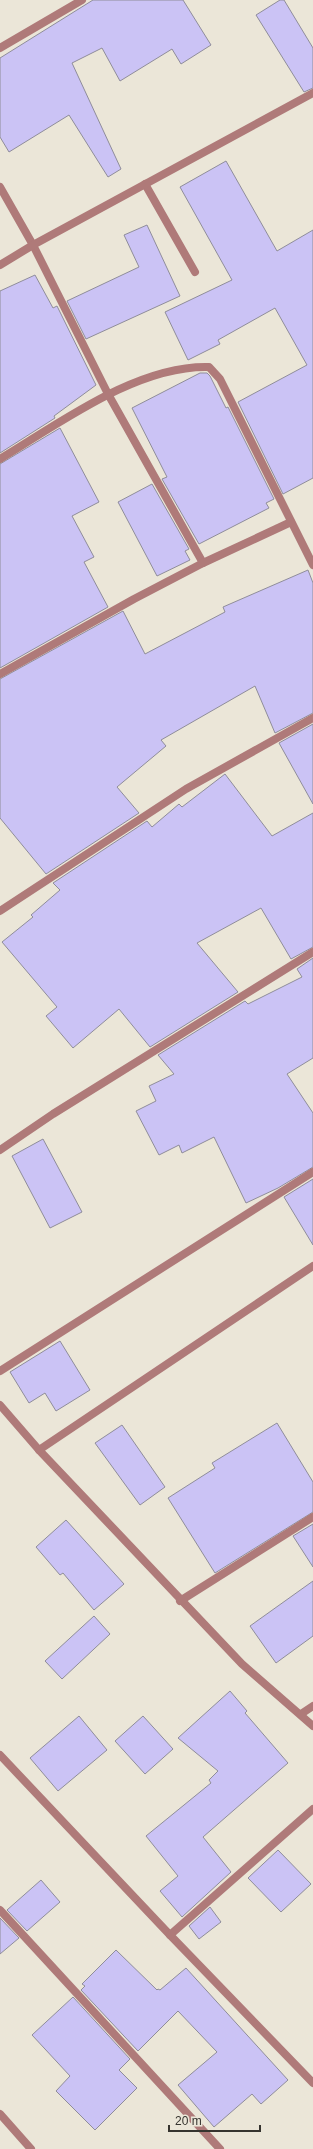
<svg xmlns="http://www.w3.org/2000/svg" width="313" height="2149" viewBox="0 0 313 2149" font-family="Helvetica,sans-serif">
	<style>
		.building { fill: #cbc3f5; stroke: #8f8d9a }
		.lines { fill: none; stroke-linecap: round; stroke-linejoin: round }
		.service { stroke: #af7a79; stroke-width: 8 }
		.minor { stroke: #af7a79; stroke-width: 8 }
	</style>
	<rect width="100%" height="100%" fill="#ebe6d8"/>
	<g class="building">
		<path d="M 93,0 L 183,0 L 211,45 L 181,64 L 172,49 L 120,81 L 102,48 L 72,63 L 121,169 L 108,177 L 69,115 L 9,152 L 0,137 L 0,58 Z"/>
		<path d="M 280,0 L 284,0 L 313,48 L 313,88 L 304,92 L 256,15 Z"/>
		<path d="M 226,161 L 277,251 L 313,230 L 313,478 L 283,494 L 238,402 L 307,365 L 275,308 L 218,340 L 220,344 L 188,360 L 165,312 L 232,280 L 180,187 Z"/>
		<path d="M 147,225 L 180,296 L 86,339 L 67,301 L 139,267 L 124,235 Z"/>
		<path d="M 35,275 L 53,308 L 57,306 L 96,385 L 54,416 L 55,418 L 0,453 L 0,291 Z"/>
		<path d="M 200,373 L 207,373 L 210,376 L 226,408 L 228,407 L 274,499 L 266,503 L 269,508 L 199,544 L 162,479 L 167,477 L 132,408 Z"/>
		<path d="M 60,428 L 99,502 L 72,516 L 94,557 L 84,562 L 108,607 L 0,668 L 0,464 Z"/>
		<path d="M 152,484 L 189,549 L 185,551 L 190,560 L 157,576 L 118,502 Z"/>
		<path d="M 308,570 L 313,583 L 313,713 L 275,733 L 255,686 L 161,740 L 166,746 L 117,787 L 139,813 L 46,874 L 0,818 L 0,679 L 123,611 L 145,654 L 225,612 L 223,607 Z"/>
		<path d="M 313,724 L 313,804 L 279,743 Z"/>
		<path d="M 225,774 L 272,836 L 313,813 L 313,947 L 291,959 L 261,908 L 197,943 L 238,992 L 150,1047 L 119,1009 L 73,1048 L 46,1016 L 57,1007 L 2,942 L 33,917 L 31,915 L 60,890 L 53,883 L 147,821 L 152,827 L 179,804 L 182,807 Z"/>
		<path d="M 313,958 L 313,1058 L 287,1074 L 313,1113 L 313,1167 L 278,1188 L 246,1203 L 214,1137 L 182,1153 L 179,1145 L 159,1155 L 136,1111 L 156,1101 L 149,1086 L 174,1074 L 158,1055 L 245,1001 L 248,1004 L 302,977 L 297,969 Z"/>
		<path d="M 43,1139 L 82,1212 L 50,1228 L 12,1156 Z"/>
		<path d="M 313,1179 L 313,1245 L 284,1197 Z"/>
		<path d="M 60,1341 L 90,1390 L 56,1411 L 45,1393 L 29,1403 L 10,1372 Z"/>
		<path d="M 277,1423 L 313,1482 L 313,1512 L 215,1573 L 168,1498 L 215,1468 L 212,1463 Z"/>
		<path d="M 122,1425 L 165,1487 L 140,1505 L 95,1443 Z"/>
		<path d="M 66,1520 L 124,1584 L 94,1610 L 63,1573 L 60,1575 L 36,1547 Z"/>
		<path d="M 313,1524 L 313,1567 L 293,1536 Z"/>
		<path d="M 313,1581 L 313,1636 L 276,1663 L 250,1626 Z"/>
		<path d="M 94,1616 L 110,1634 L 62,1679 L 45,1661 Z"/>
		<path d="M 230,1691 L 247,1711 L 245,1713 L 288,1763 L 203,1837 L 231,1872 L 182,1917 L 160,1891 L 178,1876 L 146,1836 L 211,1783 L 209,1780 L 218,1771 L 178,1738 Z"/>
		<path d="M 79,1716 L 107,1750 L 58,1791 L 30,1758 Z"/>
		<path d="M 143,1716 L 173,1749 L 145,1774 L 115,1741 Z"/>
		<path d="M 278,1850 L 311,1884 L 281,1912 L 248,1878 Z"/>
		<path d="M 41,1880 L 60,1902 L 27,1931 L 7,1910 Z"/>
		<path d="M 210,1907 L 221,1922 L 199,1939 L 189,1926 Z"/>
		<path d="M 0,1918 L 19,1938 L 0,1954 Z"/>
		<path d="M 116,1950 L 157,1990 L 158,1989 L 160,1990 L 186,1968 L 288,2080 L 261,2104 L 252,2094 L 214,2127 L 178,2085 L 217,2052 L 178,2011 L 138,2051 L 81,1990 L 85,1986 L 82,1984 Z"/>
		<path d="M 73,1997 L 130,2059 L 119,2070 L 137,2088 L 95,2130 L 56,2091 L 70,2076 L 32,2035 Z"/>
	</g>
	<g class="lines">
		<g class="service">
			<path d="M 145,184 L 195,272"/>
			<path d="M 108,394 L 203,563"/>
		</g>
		<g class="minor">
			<path d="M 0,48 L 82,0"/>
			<path d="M 0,187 L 33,245 L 108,394"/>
			<path d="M 0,265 L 33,245 L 313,93"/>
			<path d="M 0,459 C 60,423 137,365 209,367 L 220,379 L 313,565"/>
			<path d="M 0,674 L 134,599 L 203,563 L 291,522"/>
			<path d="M 0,911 L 186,789 L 313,718"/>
			<path d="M 0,1150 L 53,1114 L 313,952"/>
			<path d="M 0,1371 L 313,1172"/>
			<path d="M 0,1405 L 39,1450 L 242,1664 L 313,1726"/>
			<path d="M 39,1450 L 313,1266"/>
			<path d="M 180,1601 L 313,1517"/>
			<path d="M 301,1714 L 313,1706"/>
			<path d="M 0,1755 L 170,1935 L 313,2083"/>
			<path d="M 0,1910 L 220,2149"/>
			<path d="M 170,1935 L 313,1809"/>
			<path d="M 0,2114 L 31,2149"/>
		</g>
	</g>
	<path d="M169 2125v6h91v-6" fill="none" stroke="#36342f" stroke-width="2"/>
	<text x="175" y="2125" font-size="12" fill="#36342f" stroke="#ebe6d8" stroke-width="3" paint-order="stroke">20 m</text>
</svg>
